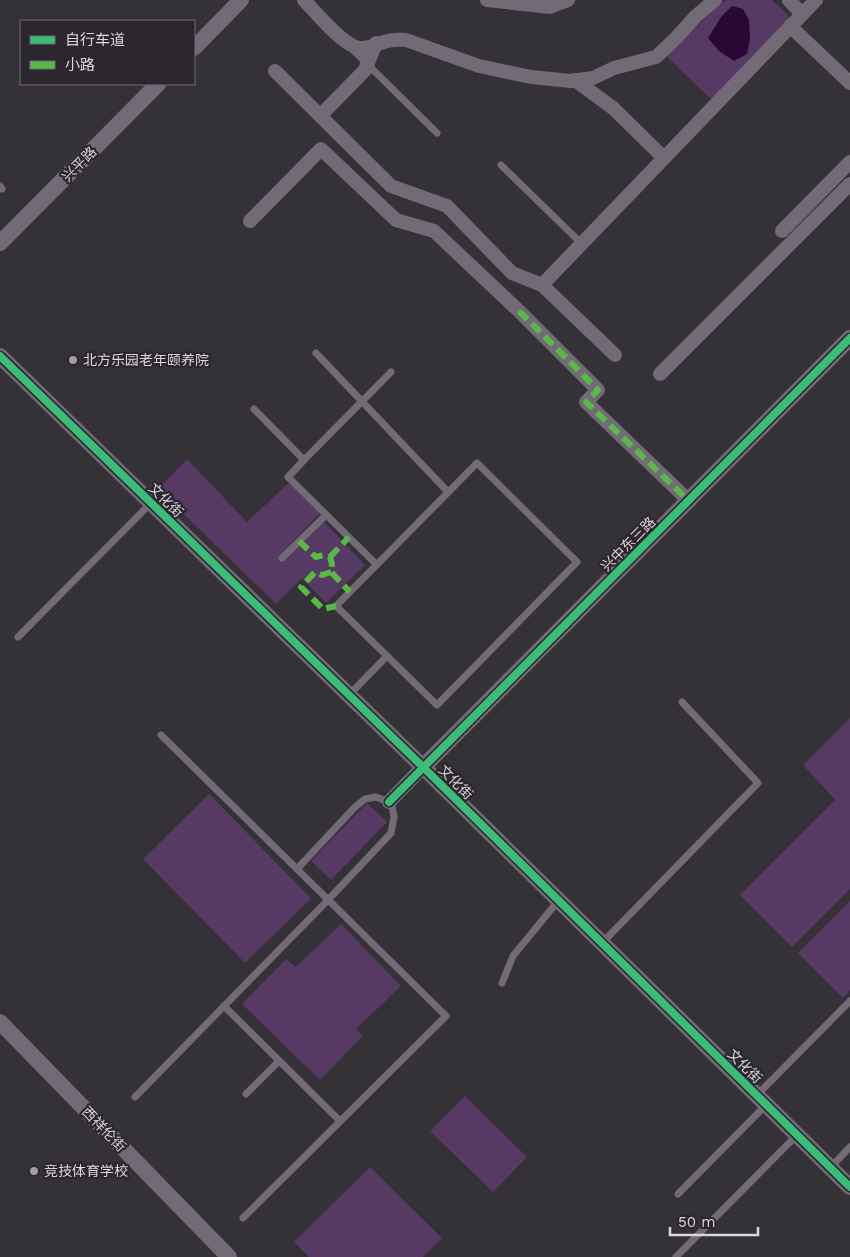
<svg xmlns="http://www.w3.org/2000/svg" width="850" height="1257" viewBox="0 0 850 1257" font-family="'Work Sans','Noto Sans SC',sans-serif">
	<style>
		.green { fill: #563a63 }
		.water { fill: #290835 }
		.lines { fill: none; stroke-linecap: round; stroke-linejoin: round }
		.service { stroke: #736a78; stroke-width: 7 }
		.minor { stroke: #736a78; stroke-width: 14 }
		.tertiary { stroke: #736a78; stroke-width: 16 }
		.quiet { stroke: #58b947; stroke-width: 6; stroke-dasharray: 12 6; stroke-linecap: butt }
		.cycleway-casing { stroke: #2c262e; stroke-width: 11 }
		.cycleway { stroke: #3abd76; stroke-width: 8 }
		.poi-dot { fill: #a19da2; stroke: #2c262e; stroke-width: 2 }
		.labels { text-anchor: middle; stroke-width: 4.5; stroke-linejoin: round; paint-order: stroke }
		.street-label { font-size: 14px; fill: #dbd7dc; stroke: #2c262e }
		.poi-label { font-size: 14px; fill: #dbd7dc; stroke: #2c262e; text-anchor: start }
	</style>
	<rect width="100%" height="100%" fill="#353237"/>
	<g class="green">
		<path d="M 727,0 L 772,0 L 790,17 L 712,100 L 666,56 L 721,3 Z"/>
		<path d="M 187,459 L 247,522 L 294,478 L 324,509 L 280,555 L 324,522 L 365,565 L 326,603 L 302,578 L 276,604 L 158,489 Z"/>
		<path d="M 850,718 L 850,889 L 792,947 L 740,895 L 835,800 L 841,806 L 803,765 Z"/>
		<path d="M 209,794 L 311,898 L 245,963 L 143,859 Z"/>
		<path d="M 367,803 L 387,822 L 331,880 L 311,861 Z"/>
		<path d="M 850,901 L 850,990 L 843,998 L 798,953 Z"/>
		<path d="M 341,924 L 401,986 L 356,1029 L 363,1036 L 320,1080 L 242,1004 L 286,959 L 296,967 Z"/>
		<path d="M 465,1096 L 527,1157 L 493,1192 L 430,1131 Z"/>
		<path d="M 370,1167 L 442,1238 L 423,1257 L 309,1257 L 294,1242 Z"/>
	</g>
	<path class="water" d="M 732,6 L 743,9 L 749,20 L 750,39 L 747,54 L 734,61 L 719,51 L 708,38 L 721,17 Z"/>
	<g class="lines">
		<g class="service">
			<path d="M 352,49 L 437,133"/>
			<path d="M 501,165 L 582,244"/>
			<path d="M 0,186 L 2,189"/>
			<path d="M 316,353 L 448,492"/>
			<path d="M 254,409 L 304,460 L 391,372"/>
			<path d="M 304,460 L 288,477 L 377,565"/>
			<path d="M 477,463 L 577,562 L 437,705 L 336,606 Z"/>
			<path d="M 282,558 L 326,515"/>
			<path d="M 18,637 L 151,503"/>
			<path d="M 349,695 L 387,656"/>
			<path d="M 161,735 L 446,1016 L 243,1218"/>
			<path d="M 602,943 L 758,783 L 682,702"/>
			<path d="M 502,983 L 513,956 L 558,901"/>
			<path d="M 224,1006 L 340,1121"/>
			<path d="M 246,1094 L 279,1061"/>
			<path d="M 757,1095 L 850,1001"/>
			<path d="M 135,1097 L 328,900 L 391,833 L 394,817 L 392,806 L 389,802 L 376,797 L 365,799 L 355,807 L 297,869"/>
			<path d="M 831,1167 L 850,1147"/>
			<path d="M 678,1194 L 766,1105"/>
			<path d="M 676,1257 L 797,1135"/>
		</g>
		<g class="minor">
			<path d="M 304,0 C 316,12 346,51 364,48 C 381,45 386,38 406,40 L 479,66 L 531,77 L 571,81 L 593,78 L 614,68 L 656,57 L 676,38 L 696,16 L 715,0"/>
			<path d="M 487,0 L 550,7 L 568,0"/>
			<path d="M 789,0 L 802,14"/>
			<path d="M 790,26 L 850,83"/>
			<path d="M 275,71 L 391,186 L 447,206 L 512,273 L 542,285"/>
			<path d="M 575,80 L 613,108 L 664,158"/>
			<path d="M 320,116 L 365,70 L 376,43"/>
			<path d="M 250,221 L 321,149 L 396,220 L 434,231 L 519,311 L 598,390 L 586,402 L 689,501"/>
			<path d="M 782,231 L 850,162"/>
			<path d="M 615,355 L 542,285 L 816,0"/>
			<path d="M 660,374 L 850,184"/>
			<path d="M 389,802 L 423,767"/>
		</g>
		<g class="tertiary">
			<path d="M 194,48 L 241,0"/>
			<path d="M 0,243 L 158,84"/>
			<path d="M 0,356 L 423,767 L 850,1187"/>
			<path d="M 423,767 L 850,338"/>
			<path d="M 0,1022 L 229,1257"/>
		</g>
		<g class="quiet">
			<path d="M 519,311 L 598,390 L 586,402 L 689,501"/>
			<path d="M 299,541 L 316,557 L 324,555 L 330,557 L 332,564 L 331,572 L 350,592"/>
			<path d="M 330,557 L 349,537"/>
			<path d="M 331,572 L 322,575 L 315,572 L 301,587 L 323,609 L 336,606"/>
		</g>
		<g class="cycleway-casing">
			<g id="cycleway">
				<path d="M 0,356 L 423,767 L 850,1187"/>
				<path d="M 389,802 L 850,338"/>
			</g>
		</g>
		<use href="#cycleway" class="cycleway"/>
	</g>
	<g class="poi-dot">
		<circle cx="73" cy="360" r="5"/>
		<circle cx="34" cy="1171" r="5"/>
	</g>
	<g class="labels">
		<g class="street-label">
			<text transform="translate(79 164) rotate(-45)" y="5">兴平路</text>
			<text transform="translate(166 500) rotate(44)" y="5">文化街</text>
			<text transform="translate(628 544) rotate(-45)" y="5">兴中东三路</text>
			<text transform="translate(456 782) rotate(45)" y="5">文化街</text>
			<text transform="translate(745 1066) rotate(44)" y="5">文化街</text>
			<text transform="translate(104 1129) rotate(46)" y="5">西祥伦街</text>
		</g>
		<g class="poi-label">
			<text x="83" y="365">北方乐园老年颐养院</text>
			<text x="44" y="1176">竞技体育学校</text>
		</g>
	</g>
	<rect x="20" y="20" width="175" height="65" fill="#2c262e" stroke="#726d74"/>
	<rect x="30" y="36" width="25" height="8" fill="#3abd76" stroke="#726d74"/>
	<text x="65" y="45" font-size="15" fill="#dbd7dc">自行车道</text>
	<rect x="30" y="61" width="25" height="8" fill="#58b947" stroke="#726d74"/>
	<text x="65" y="70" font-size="15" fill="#dbd7dc">小路</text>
	<path d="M670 1227v8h88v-8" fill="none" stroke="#dbd7dc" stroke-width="2.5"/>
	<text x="678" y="1227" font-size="15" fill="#dbd7dc" stroke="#2c262e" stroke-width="4" paint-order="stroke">50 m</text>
</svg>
